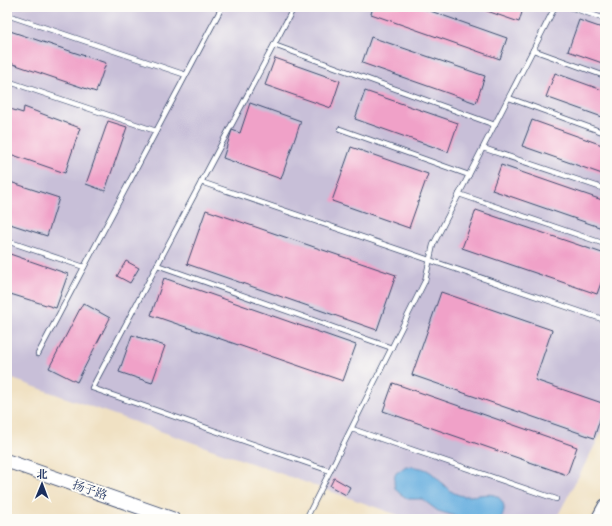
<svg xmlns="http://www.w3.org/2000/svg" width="612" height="526" viewBox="0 0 612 526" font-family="Cardo,'Noto Serif SC',serif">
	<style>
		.industrial { fill: #c8bfd8 }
		.water { fill: #68afdf; stroke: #426f9e }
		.building { fill: #f0a1c8 }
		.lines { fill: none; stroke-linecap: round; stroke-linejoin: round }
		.lane-casing { stroke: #3b4a6d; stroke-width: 6 }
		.secondary-casing { stroke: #3b4a6d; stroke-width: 15 }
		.lane { stroke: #fff; stroke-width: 4.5 }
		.secondary { stroke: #fff; stroke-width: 13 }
		.labels { text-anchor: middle; stroke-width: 4; stroke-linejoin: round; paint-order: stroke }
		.street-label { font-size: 12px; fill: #1b2f5e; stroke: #fdfcf7 }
	</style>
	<rect width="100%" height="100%" fill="#fdfcf7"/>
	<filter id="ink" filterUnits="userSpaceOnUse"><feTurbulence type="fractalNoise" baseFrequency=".025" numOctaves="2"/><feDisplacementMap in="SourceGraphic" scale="8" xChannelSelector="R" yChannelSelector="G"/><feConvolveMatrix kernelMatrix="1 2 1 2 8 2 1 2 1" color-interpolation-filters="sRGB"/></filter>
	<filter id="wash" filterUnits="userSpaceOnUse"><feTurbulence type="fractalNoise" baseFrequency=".012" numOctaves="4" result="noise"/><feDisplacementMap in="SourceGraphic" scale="16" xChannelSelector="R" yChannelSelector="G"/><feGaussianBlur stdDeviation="0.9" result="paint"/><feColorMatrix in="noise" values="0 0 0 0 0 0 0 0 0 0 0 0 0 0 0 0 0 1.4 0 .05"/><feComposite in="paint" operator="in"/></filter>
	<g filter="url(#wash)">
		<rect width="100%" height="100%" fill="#f0e1c3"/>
		<path class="industrial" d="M 7,7 L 605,7 L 605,426 L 556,519 L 409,519 L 7,377 Z"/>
		<path class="water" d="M 406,466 C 413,467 421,467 427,470 C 440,477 445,491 459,495 C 472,499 489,490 498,497 C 506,503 505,511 501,519 L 466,519 L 438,511 L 422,499 L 408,499 L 399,493 L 395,488 L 394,483 L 395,474 Z"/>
		<g id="blocks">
			<g class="building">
				<path d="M 373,7 L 419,7 L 507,38 L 500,59 L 371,14 Z"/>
				<path d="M 485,7 L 519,7 L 523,9 L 519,22 L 484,10 Z"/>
				<path d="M 579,20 L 605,29 L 605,64 L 568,51 Z"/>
				<path d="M 7,30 L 106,63 L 96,92 L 7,62 Z"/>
				<path d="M 371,37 L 485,76 L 476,103 L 362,63 Z"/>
				<path d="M 275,58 L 340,81 L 331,108 L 265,85 Z"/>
				<path d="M 555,73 L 605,91 L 605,118 L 546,97 Z"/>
				<path d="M 365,91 L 458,123 L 448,152 L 355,119 Z"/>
				<path d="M 250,103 L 301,121 L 281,179 L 223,158 L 232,130 L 240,133 Z"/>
				<path d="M 24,107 L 80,128 L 65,173 L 7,153 L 7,108 L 23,113 Z"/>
				<path d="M 532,120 L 605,146 L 605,175 L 522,146 Z"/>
				<path d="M 108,121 L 127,127 L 105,191 L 86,184 Z"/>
				<path d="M 351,147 L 428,174 L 409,228 L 332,201 Z"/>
				<path d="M 501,165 L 605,201 L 605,229 L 492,190 Z"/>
				<path d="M 7,181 L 59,198 L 47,236 L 7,223 Z"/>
				<path d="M 206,210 L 396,275 L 377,330 L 187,264 Z"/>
				<path d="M 476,210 L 605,254 L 605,272 L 597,294 L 462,248 Z"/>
				<path d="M 7,253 L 68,274 L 56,308 L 7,293 Z"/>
				<path d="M 126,261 L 139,268 L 130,283 L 117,276 Z"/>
				<path d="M 164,278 L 356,345 L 343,381 L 151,315 Z"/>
				<path d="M 441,292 L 552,330 L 535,380 L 605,404 L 594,438 L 412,375 Z"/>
				<path d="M 83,303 L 110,318 L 77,382 L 49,368 Z"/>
				<path d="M 132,335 L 165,346 L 152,383 L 119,372 Z"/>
				<path d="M 393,383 L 577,447 L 567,475 L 383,411 Z"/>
				<path d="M 334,478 L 350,487 L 346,495 L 330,486 Z"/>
			</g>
		</g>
	</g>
	<g filter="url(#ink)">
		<use href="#blocks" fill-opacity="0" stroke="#3b4a6d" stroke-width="1"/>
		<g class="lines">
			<g class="lane-casing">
				<g id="lane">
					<path d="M 294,7 L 92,388 L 330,471"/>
					<path d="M 570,7 L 605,19"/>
					<path d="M 7,15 L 186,75"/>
					<path d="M 274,45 L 495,125"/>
					<path d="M 533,50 L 605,76"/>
					<path d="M 7,81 L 156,131"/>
					<path d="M 509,98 L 605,133"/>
					<path d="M 340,129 L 469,175"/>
					<path d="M 483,148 L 605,189"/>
					<path d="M 201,182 L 605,320"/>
					<path d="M 459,194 L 605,244"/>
					<path d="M 7,241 L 84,267"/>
					<path d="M 157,265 L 392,348"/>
					<path d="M 38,354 L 222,7"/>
					<path d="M 352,429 L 556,499"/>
					<path d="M 306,519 L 425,281 L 433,245 L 555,7"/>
				</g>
			</g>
			<g class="secondary-casing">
				<g id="secondary">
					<path d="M 7,461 L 173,519"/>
					<path d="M 598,519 L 605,506"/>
				</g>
			</g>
			<use href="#lane" class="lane"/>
			<use href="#secondary" class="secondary"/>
		</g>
	</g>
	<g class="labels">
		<g class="street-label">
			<text transform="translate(90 490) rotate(19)" y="4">扬子路</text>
		</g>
	</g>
	<rect width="612" height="526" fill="none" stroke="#fdfcf7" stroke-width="24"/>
	<g transform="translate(42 484) rotate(1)" stroke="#fdfcf7" stroke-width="3" paint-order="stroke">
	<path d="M0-3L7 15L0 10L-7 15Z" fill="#1b2f5e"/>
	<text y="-6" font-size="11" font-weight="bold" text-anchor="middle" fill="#1b2f5e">北</text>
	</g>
</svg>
